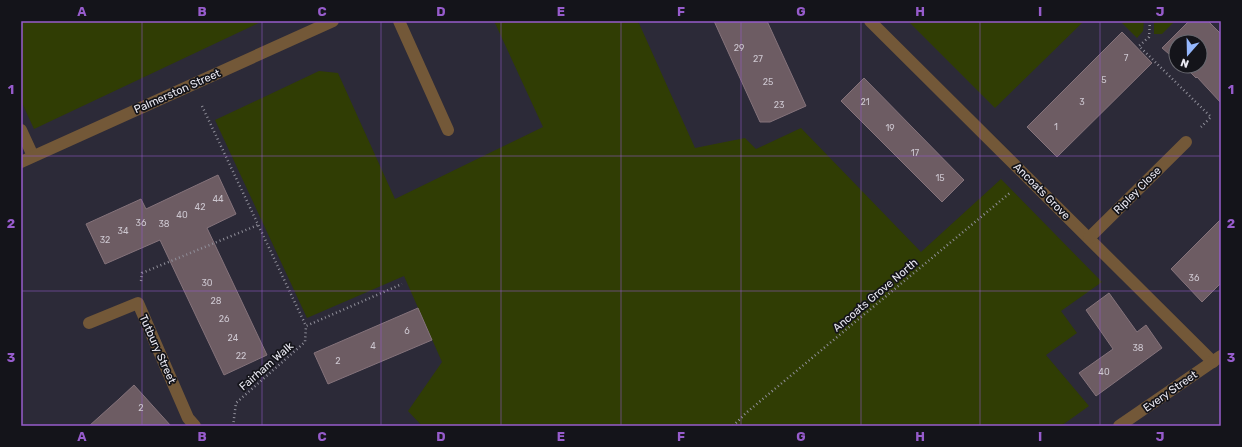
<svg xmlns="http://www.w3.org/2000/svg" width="1242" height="447" viewBox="0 0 1242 447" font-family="Rubik,sans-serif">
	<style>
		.green { fill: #303d04 }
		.building { fill: #6d5c63; stroke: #85737b }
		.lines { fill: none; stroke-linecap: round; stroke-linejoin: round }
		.path { stroke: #908f9a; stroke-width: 2.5; stroke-dasharray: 1 3; stroke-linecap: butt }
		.minor { stroke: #735838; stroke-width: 12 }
		.grid { fill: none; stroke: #975ccc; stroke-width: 1; stroke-opacity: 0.55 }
		.labels { text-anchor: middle; stroke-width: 3.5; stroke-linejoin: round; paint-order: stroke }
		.number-label { font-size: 9px; fill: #ccc6cf }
		.street-label { font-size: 11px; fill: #ebeaf3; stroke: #14141a }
		.neatline { fill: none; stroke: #975ccc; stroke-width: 1.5 }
		.grid-label { font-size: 13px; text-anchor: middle; font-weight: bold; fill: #975ccc }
	</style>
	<rect width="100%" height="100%" fill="#2c2a38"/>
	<g class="green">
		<path d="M 21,21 L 263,21 L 34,129 L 21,101 Z"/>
		<path d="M 494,21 L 638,21 L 695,148 L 745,138 L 756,149 L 801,128 L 921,252 L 1001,179 L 1102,282 L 1061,311 L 1077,333 L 1046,355 L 1089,406 L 1061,426 L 422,426 L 408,411 L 442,362 L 404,276 L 307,318 L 215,120 L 319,71 L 338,73 L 395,199 L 543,127 Z"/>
		<path d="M 908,21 L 1084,21 L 995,108 Z"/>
		<path d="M 1120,21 L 1144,21 L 1143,31 L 1137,38 Z"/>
		<path d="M 1154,21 L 1175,21 L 1162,34 L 1154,34 Z"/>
	</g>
	<g class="building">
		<path d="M 714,21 L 767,21 L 806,106 L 770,122 L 760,122 Z"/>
		<path d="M 1189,21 L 1208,21 L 1221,34 L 1221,103 L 1197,77 L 1196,78 L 1184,66 L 1200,66 L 1200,42 L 1176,42 L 1176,60 L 1162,48 Z"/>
		<path d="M 1122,32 L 1152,63 L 1057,157 L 1027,127 Z"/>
		<path d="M 864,78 L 964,180 L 942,202 L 841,101 Z"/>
		<path d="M 218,175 L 236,214 L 207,228 L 267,355 L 224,375 L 160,240 L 105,264 L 86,224 L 141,199 L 146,209 Z"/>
		<path d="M 1221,219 L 1221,283 L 1202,302 L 1171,269 Z"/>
		<path d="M 1109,293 L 1137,332 L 1146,325 L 1162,348 L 1096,396 L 1079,373 L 1113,349 L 1086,310 Z"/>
		<path d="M 418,308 L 432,340 L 328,384 L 314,353 Z"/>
		<path d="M 134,385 L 171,426 L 89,426 L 119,399 Z"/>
	</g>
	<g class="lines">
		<g class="path">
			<path d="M 1150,21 L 1149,37 L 1139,46 L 1211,117 L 1201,127"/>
			<path d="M 202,106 L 306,326"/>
			<path d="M 141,281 L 142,273 L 258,225"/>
			<path d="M 233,426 L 236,403 L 305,342 L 306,326 L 402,284"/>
			<path d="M 733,426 L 746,413 L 1011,192"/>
		</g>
		<g class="minor">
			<path d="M 399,21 L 448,130"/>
			<path d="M 870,21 L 1213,362"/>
			<path d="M 21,130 L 33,156"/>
			<path d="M 21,162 L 333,21"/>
			<path d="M 1089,238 L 1186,142"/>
			<path d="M 89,323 L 138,303 L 188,418 L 195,426"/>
			<path d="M 1119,426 L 1221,356"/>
		</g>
	</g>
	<path class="grid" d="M 142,21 L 142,426M 262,21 L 262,426M 381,21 L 381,426M 501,21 L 501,426M 621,21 L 621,426M 741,21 L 741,426M 861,21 L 861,426M 980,21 L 980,426M 1100,21 L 1100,426M 21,156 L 1221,156M 21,291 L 1221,291"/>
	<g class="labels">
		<g class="number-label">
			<text x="739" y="51">29</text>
			<text x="1126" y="61">7</text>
			<text x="758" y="62">27</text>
			<text x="1104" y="83">5</text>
			<text x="768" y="85">25</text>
			<text x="865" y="105">21</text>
			<text x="1082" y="105">3</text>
			<text x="779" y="108">23</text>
			<text x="1056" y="130">1</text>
			<text x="890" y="131">19</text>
			<text x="915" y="156">17</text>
			<text x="940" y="181">15</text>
			<text x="218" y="202">44</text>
			<text x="200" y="210">42</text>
			<text x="182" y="218">40</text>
			<text x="141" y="226">36</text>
			<text x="164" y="227">38</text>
			<text x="123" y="234">34</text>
			<text x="105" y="243">32</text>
			<text x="1194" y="281">36</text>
			<text x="207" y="286">30</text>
			<text x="216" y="304">28</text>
			<text x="224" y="322">26</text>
			<text x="407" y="334">6</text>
			<text x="233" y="341">24</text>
			<text x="373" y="349">4</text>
			<text x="1138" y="351">38</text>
			<text x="241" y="359">22</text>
			<text x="338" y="364">2</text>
			<text x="1104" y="375">40</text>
			<text x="141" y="411">2</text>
		</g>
		<g class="street-label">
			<text transform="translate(177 91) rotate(-24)" y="4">Palmerston Street</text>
			<text transform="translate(1137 190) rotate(-45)" y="4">Ripley Close</text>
			<text transform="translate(1042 191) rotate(45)" y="4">Ancoats Grove</text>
			<text transform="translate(875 295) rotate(-40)" y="4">Ancoats Grove North</text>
			<text transform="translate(158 349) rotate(66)" y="4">Tutbury Street</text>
			<text transform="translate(266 366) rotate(-41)" y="4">Fairham Walk</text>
			<text transform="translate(1170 391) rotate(-35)" y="4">Every Street</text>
		</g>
	</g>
	<rect width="1242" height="447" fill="none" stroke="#14141a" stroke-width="44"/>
	<g transform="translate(1188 54) rotate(200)"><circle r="19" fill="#14141a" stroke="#6a6a71"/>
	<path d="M0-3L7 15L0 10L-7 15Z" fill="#95b7fd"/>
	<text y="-6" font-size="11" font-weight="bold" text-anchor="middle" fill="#ebeaf3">N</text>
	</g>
	<rect x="22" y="22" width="1198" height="403" class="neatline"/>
	<g class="grid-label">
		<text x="82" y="16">A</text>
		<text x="202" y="16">B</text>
		<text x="322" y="16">C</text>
		<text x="441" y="16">D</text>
		<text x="561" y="16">E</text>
		<text x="681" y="16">F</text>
		<text x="801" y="16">G</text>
		<text x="920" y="16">H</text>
		<text x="1040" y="16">I</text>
		<text x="1160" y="16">J</text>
		<text x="11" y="94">1</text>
		<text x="1231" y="94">1</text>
		<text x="11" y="228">2</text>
		<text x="1231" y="228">2</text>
		<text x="11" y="362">3</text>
		<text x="1231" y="362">3</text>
		<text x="82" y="441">A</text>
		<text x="202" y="441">B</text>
		<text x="322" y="441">C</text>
		<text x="441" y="441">D</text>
		<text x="561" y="441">E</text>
		<text x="681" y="441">F</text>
		<text x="801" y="441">G</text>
		<text x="920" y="441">H</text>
		<text x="1040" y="441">I</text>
		<text x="1160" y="441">J</text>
	</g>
</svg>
